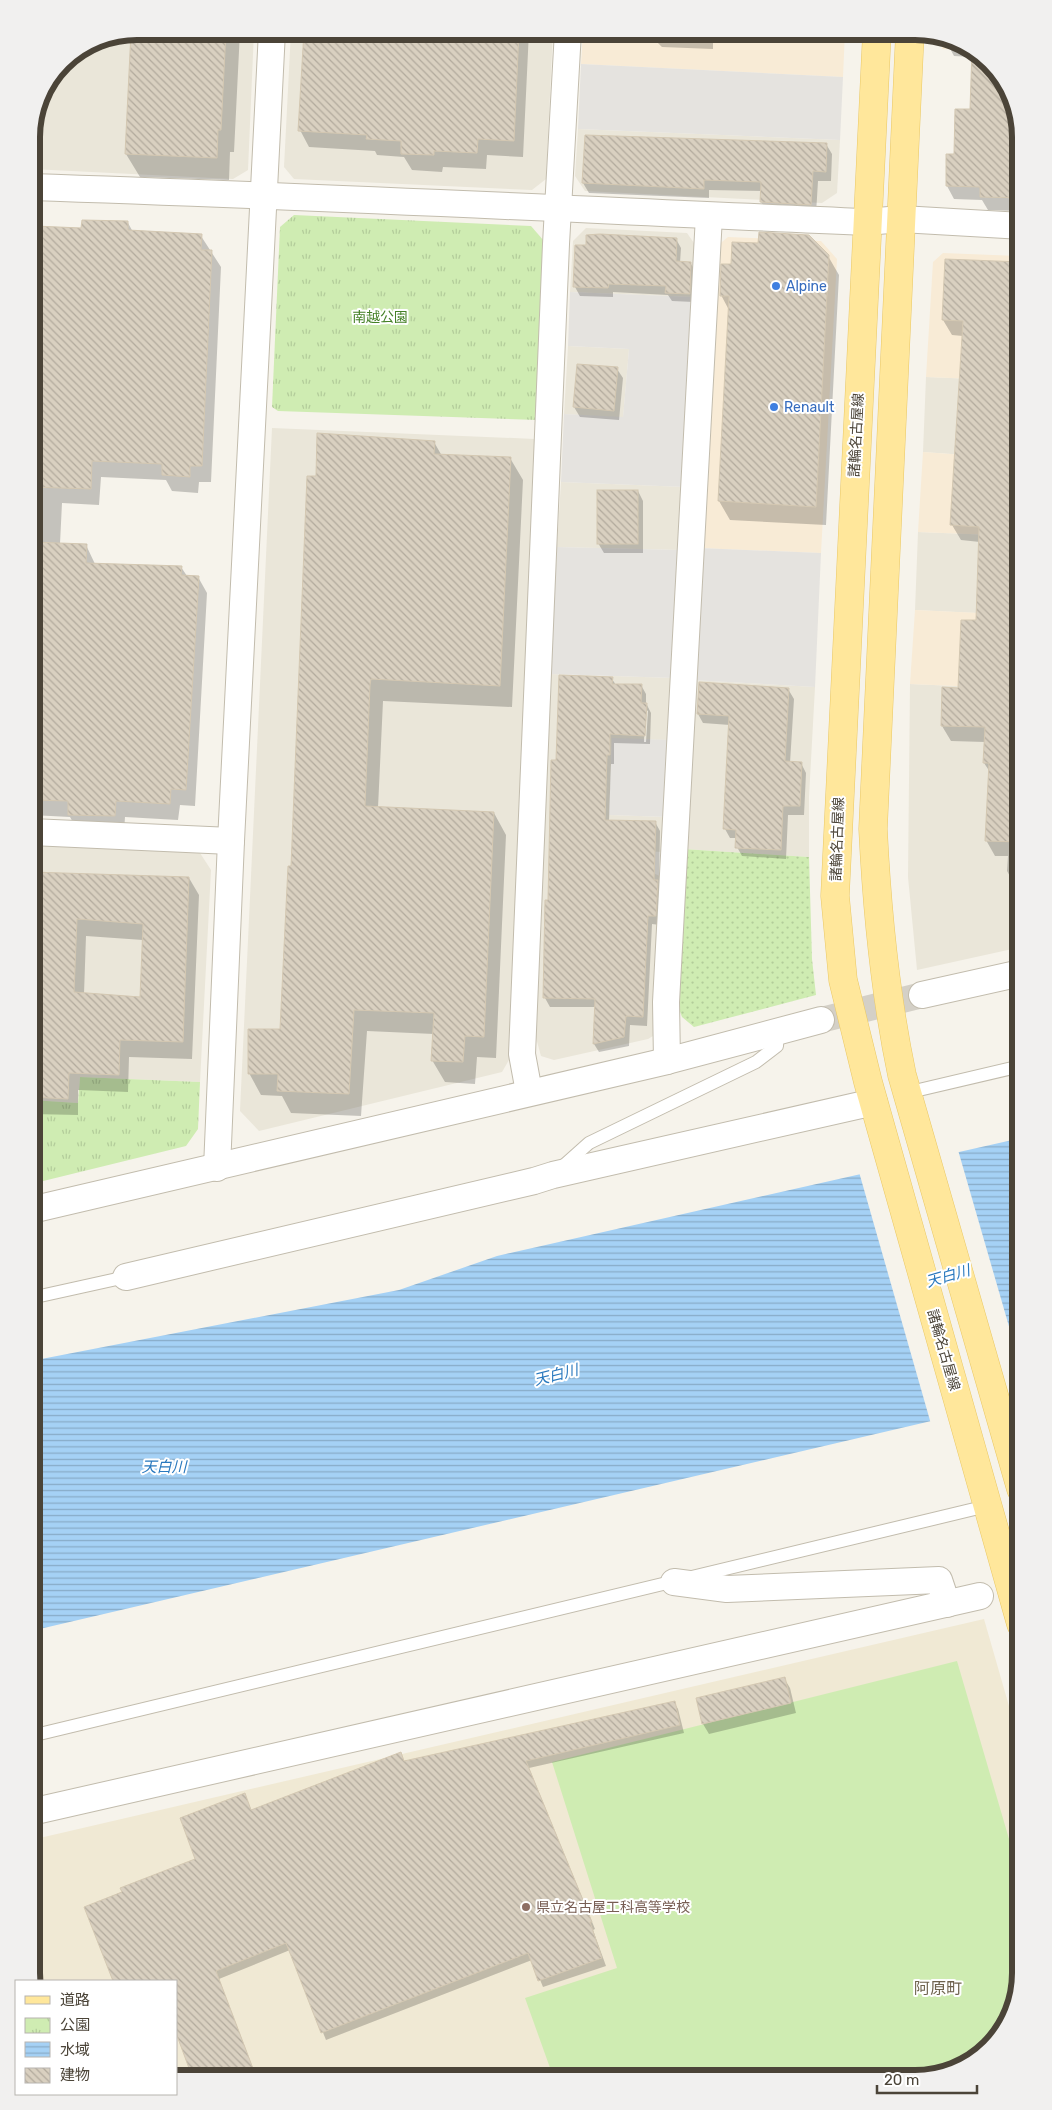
<svg xmlns="http://www.w3.org/2000/svg" width="1052" height="2110" viewBox="0 0 1052 2110" font-family="Rubik,'Noto Sans JP',sans-serif">
	<style>
		.residential { fill: #eae6d9 }
		.commercial { fill: #f8ebd6 }
		.education { fill: #f0e9d4 }
		.grass { fill: url(#grass-dots) }
		.park { fill: url(#park-tufts) }
		.pitch { fill: #cfecb2 }
		.parking { fill: #e5e3df }
		.water { fill: url(#water-rules) }
		.pier { fill: #f6f3eb }
		.shadow { fill: #0003; fill-rule: evenodd }
		.building { fill: url(#building-back-hatch); stroke: #d4c8b2; fill-rule: evenodd }
		.lines { fill: none; stroke-linecap: round; stroke-linejoin: round }
		.minor-tunnel { stroke: #d4d0c7; stroke-width: 26; stroke-dasharray: 26 13; stroke-linecap: butt }
		.service-casing { stroke: #c2bcad; stroke-width: 14 }
		.minor-casing { stroke: #c2bcad; stroke-width: 28 }
		.primary-casing { stroke: #eac865; stroke-width: 29 }
		.service { stroke: #fff; stroke-width: 12 }
		.minor { stroke: #fff; stroke-width: 26 }
		.primary { stroke: #ffe79b; stroke-width: 28 }
		.shop-dot { fill: #3f7fe0; stroke: #fff; stroke-width: 2 }
		.education-dot { fill: #8d6e63; stroke: #fff; stroke-width: 2 }
		.labels { text-anchor: middle; stroke-width: 4; stroke-linejoin: round; paint-order: stroke }
		.shop-label { font-size: 14px; fill: #366cbe; stroke: #fff; text-anchor: start }
		.park-label { font-size: 14px; fill: #458127; stroke: #fff }
		.street-label { font-size: 14px; fill: #4b4438; stroke: #fff }
		.education-label { font-size: 14px; fill: #785e54; stroke: #fff; text-anchor: start }
		.water-label { font-size: 15px; font-style: italic; fill: #2a79be; stroke: #fff }
		.quarter-label { font-size: 16px; fill: #6f634e; stroke: #fff }
		.rim { fill: none; stroke: #4b4438; stroke-width: 6 }
	</style>
	<defs>
		<pattern id="grass-dots" width="8" height="8" patternUnits="userSpaceOnUse" patternTransform="scale(1.25)"><rect width="8" height="8" fill="#cfecb2"/><path d="M2 2h.1M6 6h.1" fill="none" stroke="#b3cc9a" stroke-width="1.8" stroke-linecap="round"/></pattern>
		<pattern id="park-tufts" width="24" height="20" patternUnits="userSpaceOnUse" patternTransform="scale(1.25)"><rect width="24" height="20" fill="#cfecb2"/><path d="M3 7l-1-3M5 7V3M7 7l1-3M15 17l-1-3M17 17v-4M19 17l1-3" fill="none" stroke="#b3cc9a"/></pattern>
		<pattern id="water-rules" width="6" height="5" patternUnits="userSpaceOnUse" patternTransform="scale(1.25)"><rect width="6" height="5" fill="#a5d1f5"/><path d="M0 2.5h6" fill="none" stroke="#88abc7"/></pattern>
		<pattern id="building-back-hatch" width="6" height="6" patternUnits="userSpaceOnUse" patternTransform="scale(1.25)"><rect width="6" height="6" fill="#d9d0c0"/><path d="M-1 5l2 2M0 0l6 6M5-1l2 2" fill="none" stroke="#b2aa9d"/></pattern>
	</defs>
	<rect width="100%" height="100%" fill="#f6f3eb"/>
	<g class="residential">
		<path d="M 137,31 L 254,31 L 248,170 L 233,179 L 31,169 L 31,131 L 39,96 L 62,62 L 97,39 Z"/>
		<path d="M 291,31 L 553,31 L 546,179 L 532,190 L 294,179 L 284,167 Z"/>
		<path d="M 578,129 L 840,140 L 837,193 L 822,203 L 585,191 L 575,176 Z"/>
		<path d="M 586,228 L 687,233 L 696,246 L 694,297 L 570,292 L 573,241 Z"/>
		<path d="M 568,346 L 629,349 L 623,418 L 564,414 Z"/>
		<path d="M 926,377 L 1021,381 L 1021,459 L 923,452 Z"/>
		<path d="M 272,428 L 535,439 L 509,1060 L 502,1072 L 259,1131 L 240,1111 Z"/>
		<path d="M 561,482 L 685,487 L 681,550 L 557,547 Z"/>
		<path d="M 1021,515 L 1019,615 L 915,610 L 918,532 L 1019,536 Z"/>
		<path d="M 550,674 L 675,678 L 672,740 L 612,739 L 609,815 L 668,817 L 666,852 L 603,850 L 664,878 L 658,1033 L 648,1039 L 554,1060 L 541,1056 L 536,1038 L 536,1000 Z"/>
		<path d="M 692,680 L 815,687 L 809,797 L 809,857 L 683,849 Z"/>
		<path d="M 910,684 L 1021,689 L 1021,947 L 917,970 L 908,877 Z"/>
		<path d="M 31,845 L 200,853 L 211,870 L 200,1082 L 80,1077 L 78,1103 L 31,1100 Z"/>
	</g>
	<g class="commercial">
		<path d="M 583,31 L 845,31 L 843,77 L 581,64 Z"/>
		<path d="M 943,39 L 972,50 L 942,49 Z"/>
		<path d="M 728,237 L 821,241 L 837,259 L 821,553 L 699,548 L 717,246 Z"/>
		<path d="M 943,253 L 1021,256 L 1021,381 L 926,377 L 933,262 Z"/>
		<path d="M 923,452 L 1021,459 L 1020,536 L 918,532 Z"/>
		<path d="M 915,610 L 1021,615 L 1021,689 L 910,684 Z"/>
	</g>
	<path class="education" d="M 984,1619 L 1021,1748 L 1021,1973 L 1003,2032 L 955,2071 L 915,2079 L 176,2079 L 176,1981 L 33,1981 L 31,1840 Z"/>
	<path class="grass" d="M 683,849 L 809,857 L 812,959 L 816,995 L 694,1027 L 682,1017 L 676,1001 Z"/>
	<g class="park">
		<path d="M 294,215 L 531,226 L 544,241 L 537,420 L 278,411 L 272,407 L 280,227 Z"/>
		<path d="M 80,1077 L 200,1082 L 198,1129 L 186,1146 L 31,1184 L 31,1100 L 78,1103 Z"/>
	</g>
	<path class="pitch" d="M 957,1661 L 1021,1880 L 1021,1973 L 1003,2032 L 955,2071 L 915,2079 L 554,2079 L 525,1998 L 617,1968 L 552,1762 Z"/>
	<g class="parking">
		<path d="M 581,64 L 843,77 L 840,140 L 578,129 Z"/>
		<path d="M 570,292 L 694,297 L 685,487 L 561,482 L 564,414 L 623,417 L 629,349 L 568,346 Z"/>
		<path d="M 1020,536 L 1021,536 L 1021,615 L 1019,615 Z"/>
		<path d="M 557,547 L 681,550 L 675,678 L 550,674 Z"/>
		<path d="M 699,548 L 821,553 L 815,687 L 692,680 Z"/>
		<path d="M 612,738 L 672,740 L 668,817 L 609,815 Z"/>
	</g>
	<path class="water" d="M 1021,1138 L 1021,1400 L 31,1631 L 31,1361 L 399,1290 L 497,1256 Z"/>
	<path class="pier" d="M 958,1150 L 1021,1368 L 1021,1403 L 931,1424 L 859,1172 Z"/>
	<g class="shadow">
		<path d="M 137,31 L 240,31 L 234,152 L 230,152 L 229,180 L 140,177 L 126,154 L 132,32 Z"/>
		<path d="M 306,31 L 529,31 L 523,157 L 487,155 L 486,169 L 443,167 L 442,172 L 412,170 L 404,157 L 377,155 L 375,151 L 309,147 L 300,130 Z"/>
		<path d="M 653,31 L 717,31 L 713,32 L 713,49 L 662,47 L 653,38 Z"/>
		<path d="M 946,41 L 979,53 L 1013,97 L 1021,137 L 1021,211 L 988,210 L 982,200 L 954,199 L 947,186 L 971,111 L 973,57 L 954,56 Z"/>
		<path d="M 826,144 L 832,154 L 831,181 L 818,181 L 816,214 L 767,212 L 761,202 L 762,191 L 709,190 L 709,198 L 589,193 L 583,183 Z"/>
		<path d="M 128,223 L 133,232 L 201,236 L 221,267 L 211,482 L 199,482 L 198,493 L 172,491 L 166,480 L 101,477 L 99,505 L 62,503 L 60,544 L 86,545 L 95,564 L 181,567 L 187,576 L 198,577 L 207,593 L 195,806 L 180,805 L 178,820 L 125,817 L 124,832 L 78,831 L 70,817 L 31,815 L 31,326 L 82,230 Z"/>
		<path d="M 676,239 L 681,248 L 680,263 L 691,264 L 696,272 L 694,302 L 672,301 L 668,295 L 613,292 L 613,297 L 580,296 L 575,287 Z"/>
		<path d="M 828,256 L 839,275 L 826,525 L 730,520 L 719,501 L 729,310 L 721,295 L 732,266 Z"/>
		<path d="M 1021,263 L 1021,888 L 1016,887 L 1007,871 L 1008,856 L 995,856 L 986,840 L 990,772 L 984,763 L 985,742 L 951,741 L 942,726 L 959,689 L 977,622 L 980,542 L 961,540 L 952,525 L 963,336 L 952,335 L 943,320 Z"/>
		<path d="M 617,369 L 623,378 L 619,420 L 580,417 L 574,407 Z"/>
		<path d="M 434,442 L 442,456 L 510,458 L 523,480 L 512,707 L 383,701 L 378,808 L 494,813 L 506,835 L 496,1058 L 477,1057 L 475,1084 L 445,1082 L 432,1060 L 434,1034 L 367,1031 L 361,1116 L 291,1113 L 282,1096 L 261,1095 L 249,1073 L 282,1031 L 317,477 Z"/>
		<path d="M 638,491 L 643,501 L 643,553 L 604,553 L 598,543 Z"/>
		<path d="M 612,679 L 616,685 L 641,685 L 646,694 L 646,703 L 651,713 L 650,744 L 614,743 L 614,764 L 611,764 L 609,821 L 655,822 L 660,831 L 659,885 L 662,891 L 660,925 L 652,924 L 647,1026 L 630,1025 L 629,1046 L 599,1052 L 594,1044 L 596,1007 L 550,1007 L 545,998 L 557,762 ZM 645,709 L 648,711 L 646,742 L 644,742 Z"/>
		<path d="M 700,684 L 788,689 L 794,699 L 790,763 L 801,763 L 806,773 L 804,815 L 788,815 L 786,859 L 742,856 L 737,847 L 737,838 L 730,838 L 725,829 L 730,725 L 703,723 L 698,714 Z"/>
		<path d="M 31,873 L 189,878 L 199,895 L 192,1059 L 129,1057 L 128,1092 L 78,1090 L 78,1115 L 31,1114 ZM 86,936 L 143,940 L 141,998 L 84,994 Z"/>
		<path d="M 784,1678 L 790,1688 L 796,1713 L 709,1734 L 703,1724 L 697,1699 Z"/>
		<path d="M 674,1702 L 678,1709 L 684,1733 L 529,1768 L 595,1929 L 593,1930 L 606,1966 L 543,1987 L 532,1960 L 326,2040 L 290,1950 L 219,1979 L 257,2079 L 195,2079 L 176,1981 L 115,1981 L 85,1908 L 197,1859 L 244,1795 L 252,1811 L 400,1753 L 405,1763 Z"/>
	</g>
	<g class="building">
		<path d="M 149,31 L 226,31 L 221,130 L 218,130 L 217,158 L 125,154 L 131,32 Z"/>
		<path d="M 304,31 L 519,31 L 514,141 L 478,139 L 477,153 L 434,151 L 434,155 L 401,154 L 401,141 L 366,139 L 367,135 L 298,131 Z"/>
		<path d="M 972,50 L 979,53 L 1013,97 L 1021,137 L 1021,198 L 980,197 L 980,187 L 946,186 L 946,154 L 954,154 L 955,109 L 970,109 Z"/>
		<path d="M 585,135 L 827,143 L 826,172 L 813,171 L 811,205 L 760,202 L 761,182 L 704,180 L 704,189 L 582,183 Z"/>
		<path d="M 82,220 L 128,221 L 128,230 L 202,234 L 201,250 L 212,250 L 202,466 L 190,466 L 190,477 L 162,475 L 162,464 L 92,461 L 91,489 L 31,487 L 31,293 L 35,226 L 81,228 Z"/>
		<path d="M 759,232 L 809,235 L 829,255 L 816,507 L 718,501 L 729,296 L 720,296 L 721,264 L 731,264 L 732,242 L 758,243 Z"/>
		<path d="M 600,234 L 677,238 L 676,261 L 691,262 L 690,294 L 665,293 L 666,286 L 609,284 L 608,288 L 573,287 L 575,245 L 586,245 L 586,235 Z"/>
		<path d="M 945,259 L 1021,262 L 1021,379 L 1013,379 L 1009,467 L 1019,468 L 1014,552 L 1017,552 L 1015,622 L 1021,622 L 1021,842 L 985,841 L 989,763 L 983,763 L 985,727 L 941,726 L 942,687 L 958,688 L 961,620 L 976,620 L 979,527 L 950,525 L 963,321 L 942,320 Z"/>
		<path d="M 577,364 L 618,367 L 614,411 L 573,407 Z"/>
		<path d="M 317,433 L 435,441 L 434,454 L 511,457 L 500,686 L 371,679 L 370,685 L 365,806 L 494,812 L 484,1037 L 465,1036 L 463,1062 L 431,1061 L 434,1013 L 354,1010 L 349,1094 L 277,1091 L 278,1074 L 248,1074 L 248,1029 L 280,1029 L 288,866 L 291,866 L 307,476 L 316,476 Z"/>
		<rect x="597" y="490" width="41" height="54"/>
		<path d="M 31,542 L 87,544 L 86,563 L 182,566 L 181,575 L 199,576 L 186,790 L 171,789 L 170,804 L 116,801 L 115,816 L 68,815 L 68,801 L 31,800 Z"/>
		<path d="M 559,675 L 613,677 L 612,684 L 642,684 L 641,703 L 647,703 L 645,736 L 610,734 L 610,755 L 607,755 L 605,820 L 656,821 L 654,880 L 658,880 L 656,916 L 648,916 L 643,1017 L 626,1016 L 624,1037 L 593,1044 L 595,999 L 543,998 L 545,900 L 548,900 L 551,760 L 556,760 Z"/>
		<path d="M 699,682 L 789,688 L 785,761 L 802,762 L 800,806 L 783,806 L 781,850 L 735,848 L 736,830 L 723,829 L 729,716 L 697,714 Z"/>
		<path d="M 31,872 L 189,877 L 183,1042 L 120,1040 L 119,1075 L 69,1073 L 68,1099 L 31,1097 ZM 77,919 L 143,924 L 140,997 L 74,992 Z"/>
		<path d="M 785,1677 L 791,1703 L 702,1724 L 696,1698 Z"/>
		<path d="M 675,1701 L 680,1725 L 526,1761 L 592,1922 L 590,1922 L 602,1958 L 538,1981 L 528,1953 L 321,2033 L 286,1943 L 216,1971 L 257,2079 L 193,2079 L 176,2033 L 176,1981 L 113,1981 L 84,1907 L 122,1892 L 120,1888 L 195,1859 L 180,1818 L 245,1793 L 251,1810 L 401,1752 L 404,1761 Z"/>
	</g>
	<g class="lines">
		<path class="minor-tunnel" d="M 821,1020 L 922,995"/>
		<g class="service-casing">
			<g id="service">
				<path d="M 906,1093 L 1021,1066"/>
				<path d="M 561,1168 L 589,1143 L 756,1062 L 777,1046 L 778,1031"/>
				<path d="M 31,1298 L 126,1277"/>
				<path d="M 31,1736 L 987,1506"/>
			</g>
		</g>
		<g class="minor-casing">
			<g id="minor">
				<path d="M 31,187 C 310,196 588,210 866,222 L 901,219 L 1021,226"/>
				<path d="M 31,832 L 231,841"/>
				<path d="M 922,995 L 1021,973"/>
				<path d="M 667,1061 L 666,1002 L 709,216"/>
				<path d="M 529,1092 L 522,1054 L 556,244 L 568,31"/>
				<path d="M 217,1168 L 231,841 L 272,31"/>
				<path d="M 31,1210 L 667,1061 L 821,1020"/>
				<path d="M 126,1277 L 534,1181 L 553,1175 L 874,1102"/>
				<path d="M 674,1582 L 727,1589 L 939,1580 L 947,1604"/>
				<path d="M 31,1812 L 980,1596"/>
			</g>
		</g>
		<g class="primary-casing">
			<g id="primary">
				<path d="M 877,31 L 835,896 L 843,980 L 868,1082 L 1021,1624"/>
				<path d="M 910,31 L 873,829 C 877,911 885,994 902,1075 L 1021,1489"/>
			</g>
		</g>
		<use href="#service" class="service"/>
		<use href="#minor" class="minor"/>
		<use href="#primary" class="primary"/>
	</g>
	<g class="shop-dot">
		<circle cx="776" cy="286" r="5"/>
		<circle cx="774" cy="407" r="5"/>
	</g>
	<circle class="education-dot" cx="526" cy="1907" r="5"/>
	<g class="labels">
		<g class="shop-label">
			<text x="786" y="291">Alpine</text>
			<text x="784" y="412">Renault</text>
		</g>
		<g class="park-label">
			<text x="380" y="322">南越公園</text>
		</g>
		<g class="street-label">
			<text transform="translate(856 435) rotate(-87)" y="5">諸輪名古屋線</text>
			<text transform="translate(837 839) rotate(-88)" y="5">諸輪名古屋線</text>
			<text transform="translate(944 1350) rotate(74)" y="5">諸輪名古屋線</text>
		</g>
		<g class="education-label">
			<text x="536" y="1912">県立名古屋工科高等学校</text>
		</g>
		<g class="water-label">
			<text transform="translate(948 1276) rotate(-16)" y="5">天白川</text>
			<text transform="translate(556 1375) rotate(-14)" y="5">天白川</text>
			<text x="164" y="1472">天白川</text>
		</g>
		<g class="quarter-label">
			<text x="938" y="1994">阿原町</text>
		</g>
	</g>
	<path d="M0 0H1052V2110H0ZM137 40H915A97 97 0 0 1 1012 137V1973A97 97 0 0 1 915 2070H137A97 97 0 0 1 40 1973V137A97 97 0 0 1 137 40Z" fill="#f1f0ef" fill-rule="evenodd"/>
	<path class="rim" d="M137 40H915A97 97 0 0 1 1012 137V1973A97 97 0 0 1 915 2070H137A97 97 0 0 1 40 1973V137A97 97 0 0 1 137 40Z"/>
	<rect x="15" y="1980" width="162" height="115" fill="#ffffff" stroke="#b7b4af"/>
	<rect x="25" y="1996" width="25" height="8" fill="#ffe79b" stroke="#b7b4af"/>
	<text x="60" y="2005" font-size="15" fill="#4b4438">道路</text>
	<rect x="25" y="2018" width="25" height="15" fill="url(#park-tufts)" stroke="#b7b4af"/>
	<text x="60" y="2030" font-size="15" fill="#4b4438">公園</text>
	<rect x="25" y="2042" width="25" height="15" fill="url(#water-rules)" stroke="#b7b4af"/>
	<text x="60" y="2055" font-size="15" fill="#4b4438">水域</text>
	<rect x="25" y="2068" width="25" height="15" fill="url(#building-back-hatch)" stroke="#b7b4af"/>
	<text x="60" y="2080" font-size="15" fill="#4b4438">建物</text>
	<path d="M877 2085v8h100v-8" fill="none" stroke="#4b4438" stroke-width="2.5"/>
	<text x="884" y="2085" font-size="15" fill="#4b4438" stroke="#ffffff" stroke-width="4" paint-order="stroke">20 m</text>
</svg>
